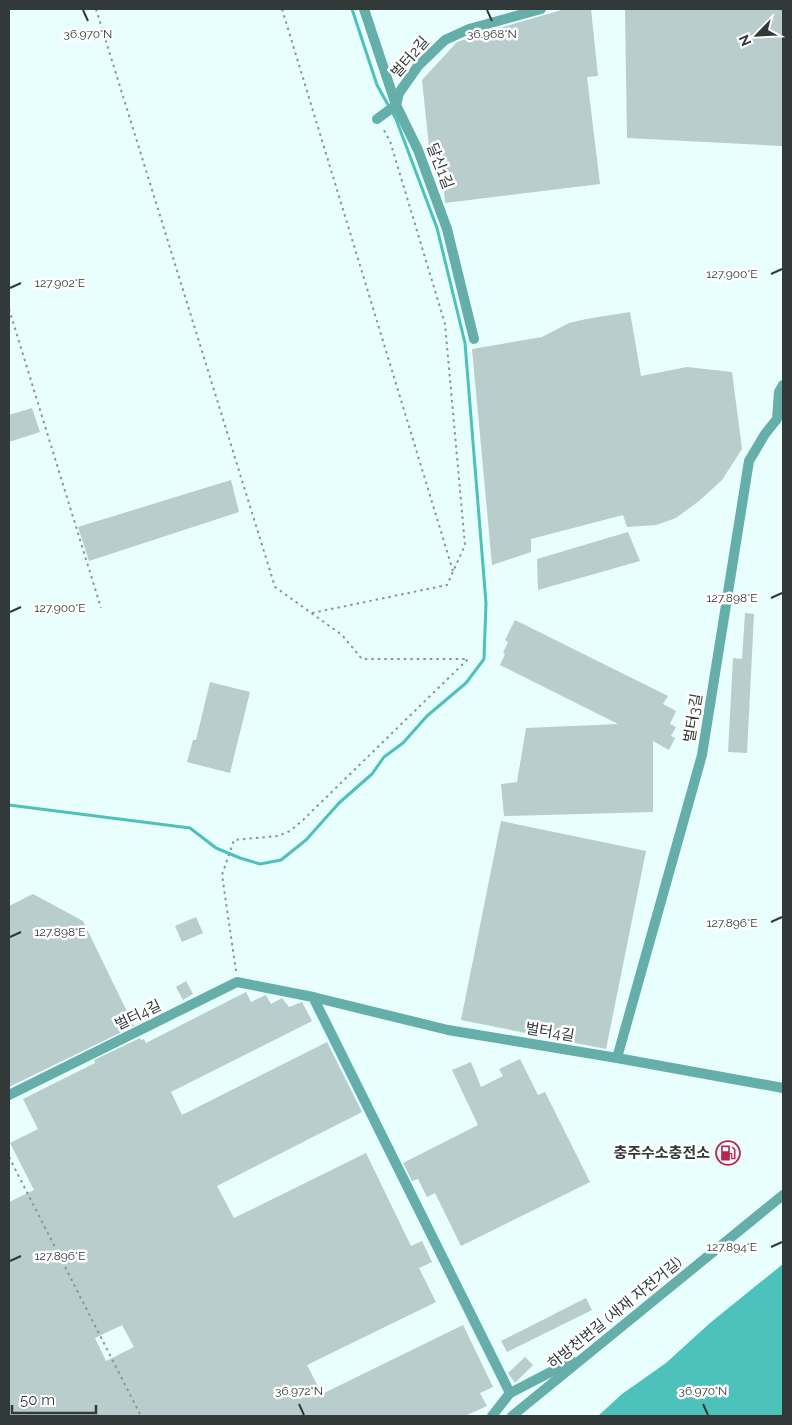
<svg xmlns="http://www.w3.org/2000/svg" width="792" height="1425" viewBox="0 0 792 1425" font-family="Raleway,'Noto Sans KR',sans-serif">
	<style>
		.water { fill: #4dc1bc }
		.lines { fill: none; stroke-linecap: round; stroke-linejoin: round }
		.stream { stroke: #4dc1bc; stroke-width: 3 }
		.building { fill: #b8cdcc; fill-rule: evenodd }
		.path { stroke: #889795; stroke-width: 2; stroke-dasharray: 2.5 4; stroke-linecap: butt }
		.street { stroke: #65aeaa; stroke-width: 10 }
		.ticks { fill: none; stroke: #323a39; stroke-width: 2 }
		.labels { text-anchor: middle; stroke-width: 5; stroke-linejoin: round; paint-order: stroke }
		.street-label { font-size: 15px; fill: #323a39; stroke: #fff }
		.poi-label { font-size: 15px; font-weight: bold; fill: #323a39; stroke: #fff; text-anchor: end }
		.ticks-label { font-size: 12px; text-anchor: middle; fill: #323a39; stroke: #fff; stroke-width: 5; stroke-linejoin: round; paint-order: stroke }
	</style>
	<rect width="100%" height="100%" fill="#e9fffd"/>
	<path class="water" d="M 783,1264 L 783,1416 L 598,1416 L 622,1394 L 666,1363 L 710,1323 Z"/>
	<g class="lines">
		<path class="stream" d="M 9,805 L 190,828 L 216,848 L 240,858 L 260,864 L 281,860 L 306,840 L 339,803 L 372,774 L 384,757 L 403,743 L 427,716 L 466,683 L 484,659 L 486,603 L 465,343 L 437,228 L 396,119 L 377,85 L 352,9"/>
	</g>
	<g class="building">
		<path d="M 565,9 L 591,9 L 598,76 L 587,77 L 600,184 L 445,203 L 442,169 L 433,170 L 431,166 L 422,80 L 457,42 L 506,26 Z"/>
		<path d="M 625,9 L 783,9 L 783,146 L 627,138 Z"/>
		<path d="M 630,312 L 641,376 L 687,367 L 732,372 L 742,449 L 722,480 L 699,501 L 676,518 L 656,525 L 627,527 L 623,515 L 531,539 L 531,552 L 492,565 L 472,349 L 542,337 L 569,323 L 586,319 Z"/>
		<path d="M 32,408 L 40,432 L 9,442 L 9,415 Z"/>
		<path d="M 231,480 L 239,512 L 89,561 L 78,527 Z"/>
		<path d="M 628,532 L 640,561 L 538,590 L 537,559 Z"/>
		<path d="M 745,613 L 754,614 L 747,753 L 728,752 L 733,658 L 742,659 Z"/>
		<path d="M 515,620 L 668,696 L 663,704 L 676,711 L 670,724 L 676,727 L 671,736 L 675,738 L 669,750 L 653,741 L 653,812 L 504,816 L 501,784 L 517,782 L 526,728 L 618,724 L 500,665 L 505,654 L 503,653 L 508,642 L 505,640 Z"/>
		<path d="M 210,682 L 250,692 L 230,773 L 187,762 L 193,740 L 196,740 Z"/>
		<path d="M 501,821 L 646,851 L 606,1049 L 461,1020 Z"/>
		<path d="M 33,894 L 83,921 L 134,1026 L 9,1087 L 9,906 Z"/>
		<path d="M 196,917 L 203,933 L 182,942 L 175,926 Z"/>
		<path d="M 186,981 L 193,994 L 183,1000 L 176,987 Z"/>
		<path d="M 246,992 L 251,1002 L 266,995 L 271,1004 L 282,998 L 289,1007 L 302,1002 L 312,1021 L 171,1092 L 182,1115 L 327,1042 L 362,1112 L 217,1186 L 234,1218 L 366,1153 L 411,1246 L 422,1241 L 432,1262 L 419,1268 L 436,1302 L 307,1365 L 322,1394 L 463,1325 L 493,1387 L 480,1393 L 487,1406 L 465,1416 L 9,1416 L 9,1202 L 34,1190 L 10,1143 L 38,1129 L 23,1099 L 95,1063 L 94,1060 L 140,1038 L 141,1040 L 144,1039 L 146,1043 ZM 122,1325 L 134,1347 L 106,1361 L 95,1338 Z"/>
		<path d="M 520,1059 L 538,1095 L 545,1092 L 590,1182 L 461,1246 L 435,1193 L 427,1197 L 418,1179 L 412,1181 L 403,1163 L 478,1125 L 452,1070 L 471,1062 L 481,1087 L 503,1076 L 499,1069 Z"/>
		<path d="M 586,1298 L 592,1310 L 507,1352 L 501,1341 Z"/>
		<path d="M 525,1357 L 533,1365 L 515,1383 L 508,1373 Z"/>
	</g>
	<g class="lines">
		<g class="path">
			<path d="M 96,9 L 275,587 L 342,635 L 362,659 L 468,659 L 303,820 L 290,831 L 278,836 L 234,840 L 222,875 L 236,971"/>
			<path d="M 282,9 L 453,571"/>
			<path d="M 9,309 L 101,608"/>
			<path d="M 312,613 L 447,585 L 465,545 L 445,324 L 390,141 L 382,127"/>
			<path d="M 9,1157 L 141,1416"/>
		</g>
		<g class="street">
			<path d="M 364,9 L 396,105 L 418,150 L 447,229 L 474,339"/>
			<path d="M 377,119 L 396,105 L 399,93 L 418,66 L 445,40 L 469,29 L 541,9"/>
			<path d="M 313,997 L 448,1030 L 617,1058 L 783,1088"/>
			<path d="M 617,1058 L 702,755 L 749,461 L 765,434 L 777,419 L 779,392 L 783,385"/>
			<path d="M 9,1095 L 237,982 L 313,997 L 510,1393"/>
			<path d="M 492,1416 L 510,1393 L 572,1361"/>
			<path d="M 512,1416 L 783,1195"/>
		</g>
	</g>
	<path class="ticks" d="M 83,10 L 88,21M 487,10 L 492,21M 771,274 L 782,269M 10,288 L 21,283M 771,598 L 782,593M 10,612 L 21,607M 771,922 L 782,917M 10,937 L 21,932M 771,1247 L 782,1242M 10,1261 L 21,1256M 299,1404 L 304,1415M 703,1404 L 708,1415"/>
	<defs>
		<g id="fuel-ring" transform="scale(1.25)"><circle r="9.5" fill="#fff" stroke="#b8274e" stroke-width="1.5"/><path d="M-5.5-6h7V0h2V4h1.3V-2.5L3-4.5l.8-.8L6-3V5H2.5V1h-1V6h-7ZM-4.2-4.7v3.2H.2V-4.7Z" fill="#b8274e"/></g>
	</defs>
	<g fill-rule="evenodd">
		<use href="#fuel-ring" x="728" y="1153"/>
	</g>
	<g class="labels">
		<g class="street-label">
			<text transform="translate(410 57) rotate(-49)" y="5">벌터2길</text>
			<text transform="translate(440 166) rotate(69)" y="5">달신1길</text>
			<text transform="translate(693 718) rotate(-81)" y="5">벌터3길</text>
			<text transform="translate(138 1015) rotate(-26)" y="5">벌터4길</text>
			<text transform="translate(550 1032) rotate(9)" y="5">벌터4길</text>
			<text transform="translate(615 1313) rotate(-39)" y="5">하방천변길 (새재 자전거길)</text>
		</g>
		<g class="poi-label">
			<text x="710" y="1158">충주수소충전소</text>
		</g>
	</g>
	<g class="ticks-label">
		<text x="88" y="38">36.970°N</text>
		<text x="492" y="38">36.968°N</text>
		<text x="732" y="278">127.900°E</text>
		<text x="60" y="287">127.902°E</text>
		<text x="732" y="602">127.898°E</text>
		<text x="60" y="612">127.900°E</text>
		<text x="732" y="927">127.896°E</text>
		<text x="60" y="936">127.898°E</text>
		<text x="732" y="1251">127.894°E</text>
		<text x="60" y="1260">127.896°E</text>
		<text x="299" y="1395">36.972°N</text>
		<text x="703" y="1395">36.970°N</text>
	</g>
	<rect width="792" height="1425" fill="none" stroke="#323a39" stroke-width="20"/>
	<g transform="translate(757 35) rotate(246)" stroke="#ffffff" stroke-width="4" paint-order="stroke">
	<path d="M0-4L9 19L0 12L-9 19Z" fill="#323a39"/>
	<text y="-8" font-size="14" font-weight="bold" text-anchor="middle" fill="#323a39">N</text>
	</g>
	<path d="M12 1405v8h84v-8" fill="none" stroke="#323a39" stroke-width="2.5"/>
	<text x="20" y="1405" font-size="15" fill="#323a39" stroke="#ffffff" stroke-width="4" paint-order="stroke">50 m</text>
</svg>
